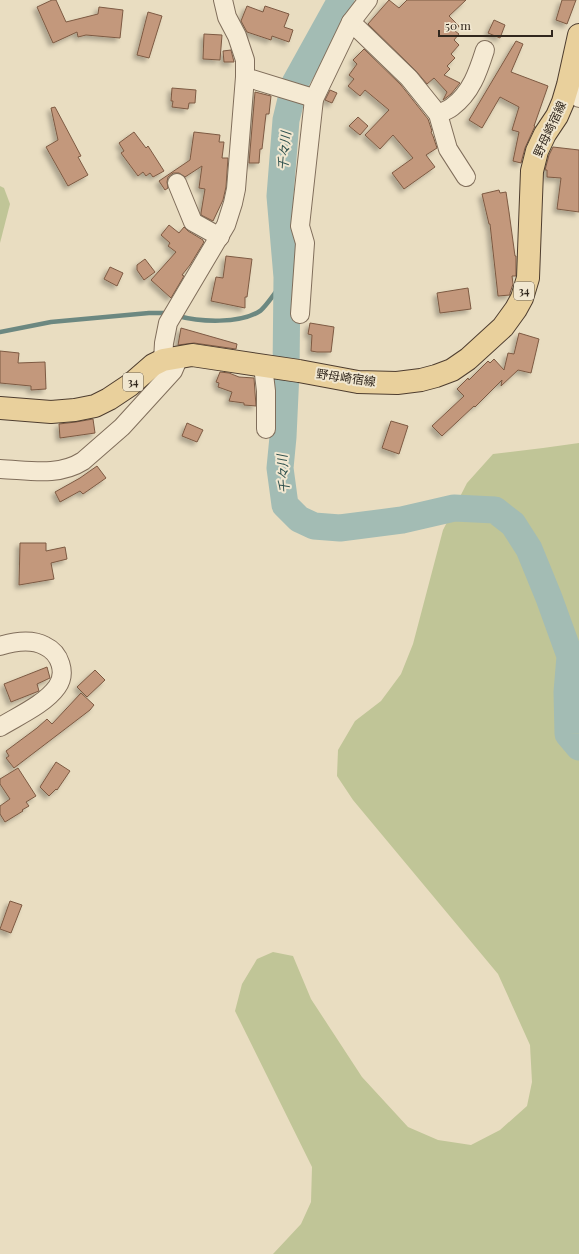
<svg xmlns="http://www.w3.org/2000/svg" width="579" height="1254" viewBox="0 0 579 1254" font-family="'Playfair Display','Noto Sans JP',serif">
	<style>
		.green { fill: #c0c597 }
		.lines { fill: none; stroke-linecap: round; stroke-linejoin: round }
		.stream { stroke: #6c8881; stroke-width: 4.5 }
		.river { stroke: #a3bcb4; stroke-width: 27 }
		.building { fill: #c3987b; stroke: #7d5a43; filter: url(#shadow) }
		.minor-casing { stroke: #806e5b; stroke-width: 20 }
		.primary-casing { stroke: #4e3d2f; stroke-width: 24 }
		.minor { stroke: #f5ead3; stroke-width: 18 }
		.primary { stroke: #e9d09c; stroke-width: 22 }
		.labels { text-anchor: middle; stroke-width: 4; stroke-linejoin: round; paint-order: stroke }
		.shield { fill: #f1e7d0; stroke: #6b6153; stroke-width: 1 }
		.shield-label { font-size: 11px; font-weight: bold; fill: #31271d }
		.street-label { font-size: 12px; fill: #31271d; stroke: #f1e7d0 }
		.water-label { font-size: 13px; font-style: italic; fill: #2e504d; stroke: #f1e7d0 }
	</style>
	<defs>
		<filter id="shadow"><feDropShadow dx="-3.5" dy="3.5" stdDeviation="2" flood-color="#0004"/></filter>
	</defs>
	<rect width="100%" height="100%" fill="#e9ddc1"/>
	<g class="green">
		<path d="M 0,186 L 4,188 L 10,204 L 0,243 Z"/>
		<path d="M 579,443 L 579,1254 L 273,1254 L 301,1224 L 311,1202 L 312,1167 L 235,1011 L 242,984 L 257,959 L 273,952 L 293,956 L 311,999 L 362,1077 L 408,1127 L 438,1140 L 471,1145 L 500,1130 L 527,1106 L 532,1082 L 530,1045 L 498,974 L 353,800 L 337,776 L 338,750 L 355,721 L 381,701 L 401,674 L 413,644 L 443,530 L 467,483 L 493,454 L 543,448 Z"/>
	</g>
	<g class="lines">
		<g class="stream">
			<path d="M 178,316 C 200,322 240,324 260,311 C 266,307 281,284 287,277"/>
			<path d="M 0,332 L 51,322 L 149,313 L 169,313"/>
			<path d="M 567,692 L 579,687"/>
		</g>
		<path class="river" d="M 341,0 L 295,83 L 286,120 L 280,196 L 287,277 L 286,372 L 283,437 L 280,468 L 285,505 L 299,519 L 314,526 L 340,528 L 402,520 L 454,508 L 495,510 L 513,524 L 529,549 L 549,598 L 570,656 L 567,692 L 568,734 L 579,747"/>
	</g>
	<g class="building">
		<path d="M 52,0 L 56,0 L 66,22 L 98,14 L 99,7 L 123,10 L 120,38 L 86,35 L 78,37 L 77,32 L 53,43 L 37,7 Z"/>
		<path d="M 389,0 L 399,8 L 407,0 L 466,0 L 449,16 L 459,26 L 455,31 L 459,34 L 454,40 L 459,45 L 451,54 L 455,58 L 447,66 L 450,69 L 444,75 L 460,83 L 451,94 L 443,100 L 447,92 L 434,78 L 427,84 L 416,71 L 368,24 Z"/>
		<path d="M 562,0 L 576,0 L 567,24 L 556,20 Z"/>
		<path d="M 247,6 L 263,12 L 265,6 L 289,14 L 284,27 L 293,30 L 289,42 L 272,36 L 271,40 L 247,32 L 241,21 Z"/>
		<path d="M 148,12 L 162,16 L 149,58 L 137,55 Z"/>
		<path d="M 494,20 L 505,25 L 500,38 L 488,33 Z"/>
		<path d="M 204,34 L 222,35 L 220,60 L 203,59 Z"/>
		<path d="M 516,41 L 523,44 L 511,72 L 548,86 L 534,126 L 535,126 L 525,148 L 521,163 L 513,161 L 519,132 L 512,130 L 519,107 L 500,97 L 482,128 L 469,120 Z"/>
		<path d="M 364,49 L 401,85 L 428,119 L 432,131 L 431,132 L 433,136 L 437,148 L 426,155 L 435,167 L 404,189 L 392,173 L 413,158 L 393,135 L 380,149 L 365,135 L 389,110 L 365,90 L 360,96 L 348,86 L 354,79 L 349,75 L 357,64 L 353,60 Z"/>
		<path d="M 231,50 L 234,62 L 224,62 L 223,51 Z"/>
		<path d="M 172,88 L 196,90 L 195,103 L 189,103 L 188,109 L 172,107 L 173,101 L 171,101 Z"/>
		<path d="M 330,90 L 337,93 L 332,103 L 325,100 Z"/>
		<path d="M 255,92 L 271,96 L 269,114 L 266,114 L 262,149 L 260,149 L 259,163 L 249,163 Z"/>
		<path d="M 55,107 L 81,156 L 78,157 L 88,175 L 68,186 L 46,147 L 58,140 L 51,108 Z"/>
		<path d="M 358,117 L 368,126 L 360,135 L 349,126 Z"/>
		<path d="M 134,132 L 146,148 L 148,146 L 164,171 L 153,177 L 150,173 L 146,176 L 143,172 L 138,176 L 121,153 L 124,151 L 119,143 Z"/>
		<path d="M 194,132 L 220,135 L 219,142 L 224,142 L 222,158 L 228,158 L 226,187 L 223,200 L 213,221 L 201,215 L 201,213 L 205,189 L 199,188 L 202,166 L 185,177 L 179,173 L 173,173 L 168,177 L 167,182 L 168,188 L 165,190 L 159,181 L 190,160 Z"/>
		<path d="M 553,147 L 579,150 L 579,212 L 557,209 L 561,178 L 547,177 L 547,170 L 545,170 L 549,155 Z"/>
		<path d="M 499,190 L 500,193 L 506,192 L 509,212 L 515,256 L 516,256 L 516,276 L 512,276 L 513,284 L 510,293 L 510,295 L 498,296 L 490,224 L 489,224 L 482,194 Z"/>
		<path d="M 169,225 L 179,233 L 184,227 L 188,231 L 203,240 L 203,241 L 204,242 L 190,265 L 182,275 L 184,276 L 171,298 L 151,280 L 176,252 L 168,246 L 170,243 L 161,235 Z"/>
		<path d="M 226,256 L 252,259 L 247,297 L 245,297 L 245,308 L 211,301 L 216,277 L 223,278 Z"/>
		<path d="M 145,259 L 155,272 L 144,280 L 137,270 L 137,265 Z"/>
		<path d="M 110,267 L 123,273 L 117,286 L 104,279 Z"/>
		<path d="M 468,288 L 471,309 L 440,313 L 437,293 Z"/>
		<path d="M 310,323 L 334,327 L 331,352 L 317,352 L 311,351 L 312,335 L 308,334 Z"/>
		<path d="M 181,328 L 237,344 L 236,349 L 194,343 L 178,345 Z"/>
		<path d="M 519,333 L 539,339 L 531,373 L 518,370 L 501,386 L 502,380 L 475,407 L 474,406 L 442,436 L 432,426 L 464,396 L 457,389 L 468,378 L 469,380 L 488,361 L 490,363 L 494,359 L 504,370 L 508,353 L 514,354 Z"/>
		<path d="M 0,351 L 19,353 L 18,363 L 45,362 L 46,389 L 31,390 L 31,386 L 0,383 Z"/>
		<path d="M 220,372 L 229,373 L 239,377 L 254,378 L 256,406 L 244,405 L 244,403 L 229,401 L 232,392 L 218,387 L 219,383 L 216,382 Z"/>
		<path d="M 93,419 L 95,433 L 60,438 L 59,424 L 76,422 Z"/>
		<path d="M 391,421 L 408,426 L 399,454 L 382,448 Z"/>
		<path d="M 187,423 L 203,430 L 197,442 L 182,436 Z"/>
		<path d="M 97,466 L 106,478 L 83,494 L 80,491 L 60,502 L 55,492 L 80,478 Z"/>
		<path d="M 20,543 L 46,543 L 46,551 L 65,547 L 67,559 L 51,563 L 54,579 L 19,585 Z"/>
		<path d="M 47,667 L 50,678 L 37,684 L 39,691 L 11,702 L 4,684 Z"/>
		<path d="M 95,670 L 105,680 L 87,697 L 77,687 Z"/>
		<path d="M 81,693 L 94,705 L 90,710 L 14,768 L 6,758 L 9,756 L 6,751 L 37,728 L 47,719 L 52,724 Z"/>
		<path d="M 56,762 L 70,771 L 57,790 L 56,789 L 49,796 L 40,787 Z"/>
		<path d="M 18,768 L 36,796 L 26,802 L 29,806 L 22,810 L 23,811 L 5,822 L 0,814 L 0,806 L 10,799 L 0,784 L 0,779 Z"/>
		<path d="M 10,901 L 22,905 L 11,933 L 0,929 Z"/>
	</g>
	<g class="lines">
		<g class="minor-casing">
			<g id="minor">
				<path d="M 351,22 L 409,78 L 438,114 L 448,149 L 466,177"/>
				<path d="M 245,77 L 307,96 L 314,99 L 351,22 L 368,0"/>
				<path d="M 568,87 L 579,98"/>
				<path d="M 438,114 C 443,112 448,110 452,107 C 471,93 478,72 485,50"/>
				<path d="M 177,183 L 193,222 L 220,237"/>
				<path d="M 300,314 L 305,243 L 300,226 L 314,99"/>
				<path d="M 163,360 L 164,343 L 168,323 L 226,225 L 233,203 L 236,189 L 245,77 L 245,60 L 237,36 L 227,17 L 223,0"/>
				<path d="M 263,366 L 266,391 L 266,429"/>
				<path d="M 0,469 C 28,470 58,477 83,461 L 122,427 L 173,371 L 179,357"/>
				<path d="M 0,646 C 13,642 32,639 45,646 C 60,653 67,673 57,687 C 45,704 18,716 0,727"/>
			</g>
		</g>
		<g class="primary-casing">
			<path id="primary" d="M 0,408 L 51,412 L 75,410 L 95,406 L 109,399 L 130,385 L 153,365 L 163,360 L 192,355 L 299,371 L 358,382 L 397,383 L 421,380 L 436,376 L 452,370 L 468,359 L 503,327 L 516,309 L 522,298 L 528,278 L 532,171 L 537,151 L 545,134 L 557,116 L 563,102 L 568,85 L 579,35"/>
		</g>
		<use href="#minor" class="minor"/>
		<use href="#primary" class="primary"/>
	</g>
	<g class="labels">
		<g class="shield">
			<rect x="514" y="282" width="20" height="18" rx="3"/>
			<rect x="123" y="373" width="20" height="18" rx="3"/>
		</g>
		<g class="shield-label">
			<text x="524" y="295">34</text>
			<text x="133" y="386">34</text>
		</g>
		<g class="street-label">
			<text transform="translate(550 129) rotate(-65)" y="4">野母崎宿線</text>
			<text transform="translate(346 378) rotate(8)" y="4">野母崎宿線</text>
		</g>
		<g class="water-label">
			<text transform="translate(284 151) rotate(-85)" y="5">千々川</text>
			<text transform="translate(283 474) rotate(-94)" y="5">千々川</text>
		</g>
	</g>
	<path d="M439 30v6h113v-6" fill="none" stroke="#31271d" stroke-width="2"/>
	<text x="445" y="30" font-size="12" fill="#31271d" stroke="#f1e7d0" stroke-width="3" paint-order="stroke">50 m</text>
</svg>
